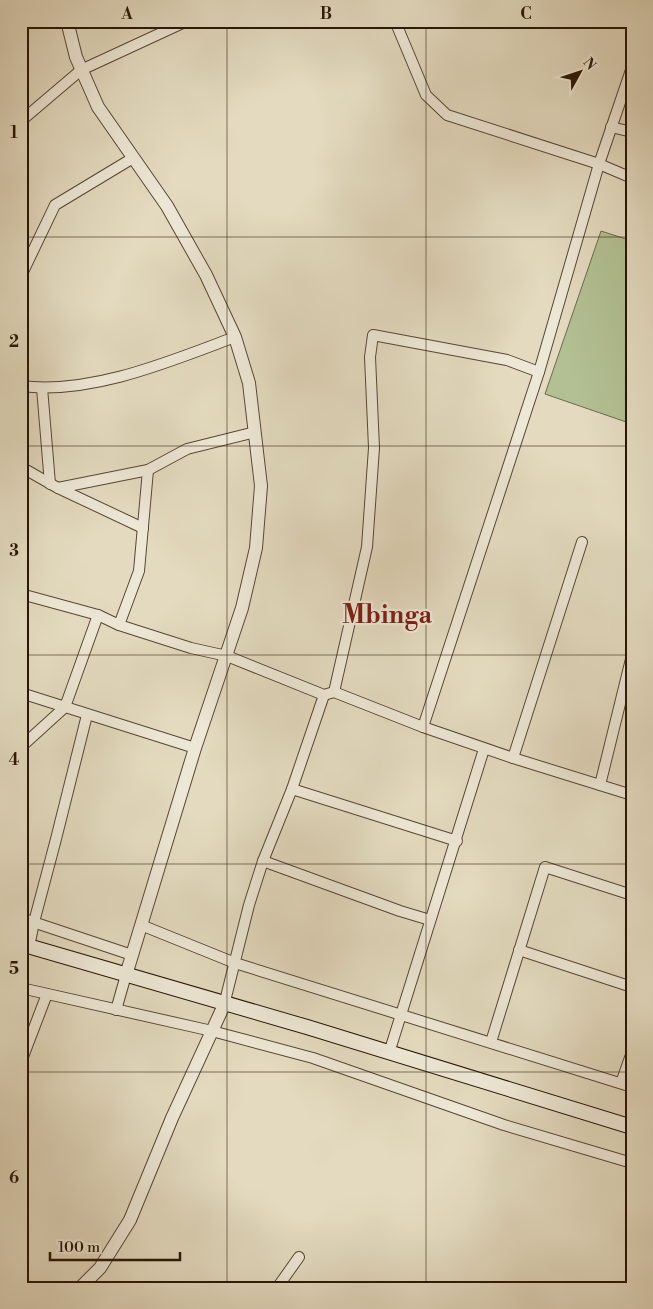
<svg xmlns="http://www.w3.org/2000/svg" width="653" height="1309" viewBox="0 0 653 1309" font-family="'Libre Bodoni',serif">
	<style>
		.green { fill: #b2c093; stroke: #6e6a4c }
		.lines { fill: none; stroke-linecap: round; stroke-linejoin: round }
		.minor-casing { stroke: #584634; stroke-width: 12 }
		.tertiary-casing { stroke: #584634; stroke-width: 14 }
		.secondary-casing { stroke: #291505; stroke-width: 16 }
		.minor { stroke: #ede7d5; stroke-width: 10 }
		.tertiary { stroke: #ede7d5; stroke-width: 12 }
		.secondary { stroke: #ede7d5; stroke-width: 14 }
		.grid { fill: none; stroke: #291505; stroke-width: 1; stroke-opacity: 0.55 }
		.labels { text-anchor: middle; stroke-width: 4.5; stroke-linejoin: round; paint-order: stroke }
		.district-label { font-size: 25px; font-weight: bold; fill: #7a1f14; stroke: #ede7d5 }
		.neatline { fill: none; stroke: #291505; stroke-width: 2 }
		.grid-label { font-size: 16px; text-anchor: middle; font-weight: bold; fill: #291505 }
	</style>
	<rect width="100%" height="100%" fill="#e3dabf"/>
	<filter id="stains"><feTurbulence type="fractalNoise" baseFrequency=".004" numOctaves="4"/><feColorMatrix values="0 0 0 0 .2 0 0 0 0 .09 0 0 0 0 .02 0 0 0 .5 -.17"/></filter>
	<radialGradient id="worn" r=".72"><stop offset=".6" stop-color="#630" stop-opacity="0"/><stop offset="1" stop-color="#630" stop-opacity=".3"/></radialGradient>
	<path class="green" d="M 601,231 L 632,241 L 632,424 L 545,394 Z"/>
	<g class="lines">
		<g class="minor-casing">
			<g id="minor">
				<path d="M 395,21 L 426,95 L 447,115 L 599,164 L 632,178"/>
				<path d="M 21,121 L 81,70 L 187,21"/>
				<path d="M 611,127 L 632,132"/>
				<path d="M 21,276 L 55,205 L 133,158"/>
				<path d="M 21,386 C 91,395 171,361 235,337"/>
				<path d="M 42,388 L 50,484"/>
				<path d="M 21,467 L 58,488 L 143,528"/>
				<path d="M 58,488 L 148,470 L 187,449 L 255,432"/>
				<path d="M 21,594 L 98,615 L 119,625 L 191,648 L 227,656 L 324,695 L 334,692 L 423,727 L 513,758 L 632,795"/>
				<path d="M 119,625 L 139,571 L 148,470"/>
				<path d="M 334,692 L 367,547 L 374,448 L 370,357 L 373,335 L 507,360 L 539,372"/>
				<path d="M 21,693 L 195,748"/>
				<path d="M 423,727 L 539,372 L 599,164 L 632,67"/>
				<path d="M 21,747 L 65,707 L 98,615"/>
				<path d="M 513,758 L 582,542"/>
				<path d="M 600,785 L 632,655"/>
				<path d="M 292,789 L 457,841"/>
				<path d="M 263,861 L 400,911 L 430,920"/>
				<path d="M 21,918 L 132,955"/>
				<path d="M 141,925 L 235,963 L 632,1087"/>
				<path d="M 29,947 L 34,922 L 56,839 L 87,715"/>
				<path d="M 519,950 L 632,987"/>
				<path d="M 21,988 L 212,1031 L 313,1058 L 504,1125 L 632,1163"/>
				<path d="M 224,1005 L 249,905 L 263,861 L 292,789 L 324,695"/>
				<path d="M 116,1010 L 126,975"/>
				<path d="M 491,1042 L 545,867 L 632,895"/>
				<path d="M 389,1053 L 484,749"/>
				<path d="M 21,1062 L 47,994"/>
				<path d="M 621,1083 L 632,1052"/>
				<path d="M 86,1281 L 95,1288"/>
				<path d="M 277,1288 L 299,1257"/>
			</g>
		</g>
		<g class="tertiary-casing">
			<g id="tertiary">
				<path d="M 67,21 L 76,57 L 98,107 L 167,206 L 206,275 L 235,337 L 249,383 L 261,486 L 256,548 L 242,608 L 195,748 L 126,975"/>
				<path d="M 80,1288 L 100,1268 L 130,1220 L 172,1118 L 224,1005"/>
			</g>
		</g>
		<g class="secondary-casing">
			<path id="secondary" d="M 21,944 L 307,1027 L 632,1127"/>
		</g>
		<use href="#minor" class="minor"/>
		<use href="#tertiary" class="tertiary"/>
		<use href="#secondary" class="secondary"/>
	</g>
	<path class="grid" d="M 227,21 L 227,1288M 426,21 L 426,1288M 21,237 L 632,237M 21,446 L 632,446M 21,655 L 632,655M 21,864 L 632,864M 21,1072 L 632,1072"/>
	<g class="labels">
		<g class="district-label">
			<text x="387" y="623">Mbinga</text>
		</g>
	</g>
	<rect width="653" height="1309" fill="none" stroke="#e3dabf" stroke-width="55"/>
	<g transform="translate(580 72) rotate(50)" stroke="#ede7d5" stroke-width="4" paint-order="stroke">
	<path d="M0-4L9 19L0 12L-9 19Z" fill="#291505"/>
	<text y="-8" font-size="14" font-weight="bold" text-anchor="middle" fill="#291505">N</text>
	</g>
	<path d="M50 1252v8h130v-8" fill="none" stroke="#291505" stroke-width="2.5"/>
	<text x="58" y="1252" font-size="15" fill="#291505" stroke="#ede7d5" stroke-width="4" paint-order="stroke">100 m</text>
	<rect x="28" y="28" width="598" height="1254" class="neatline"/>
	<g class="grid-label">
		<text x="127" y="19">A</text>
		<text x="326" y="19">B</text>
		<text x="526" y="19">C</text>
		<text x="14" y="138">1</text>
		<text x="14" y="347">2</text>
		<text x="14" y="556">3</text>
		<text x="14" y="765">4</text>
		<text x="14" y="974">5</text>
		<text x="14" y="1183">6</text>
	</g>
	<rect width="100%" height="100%" filter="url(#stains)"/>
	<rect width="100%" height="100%" fill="url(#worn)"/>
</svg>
